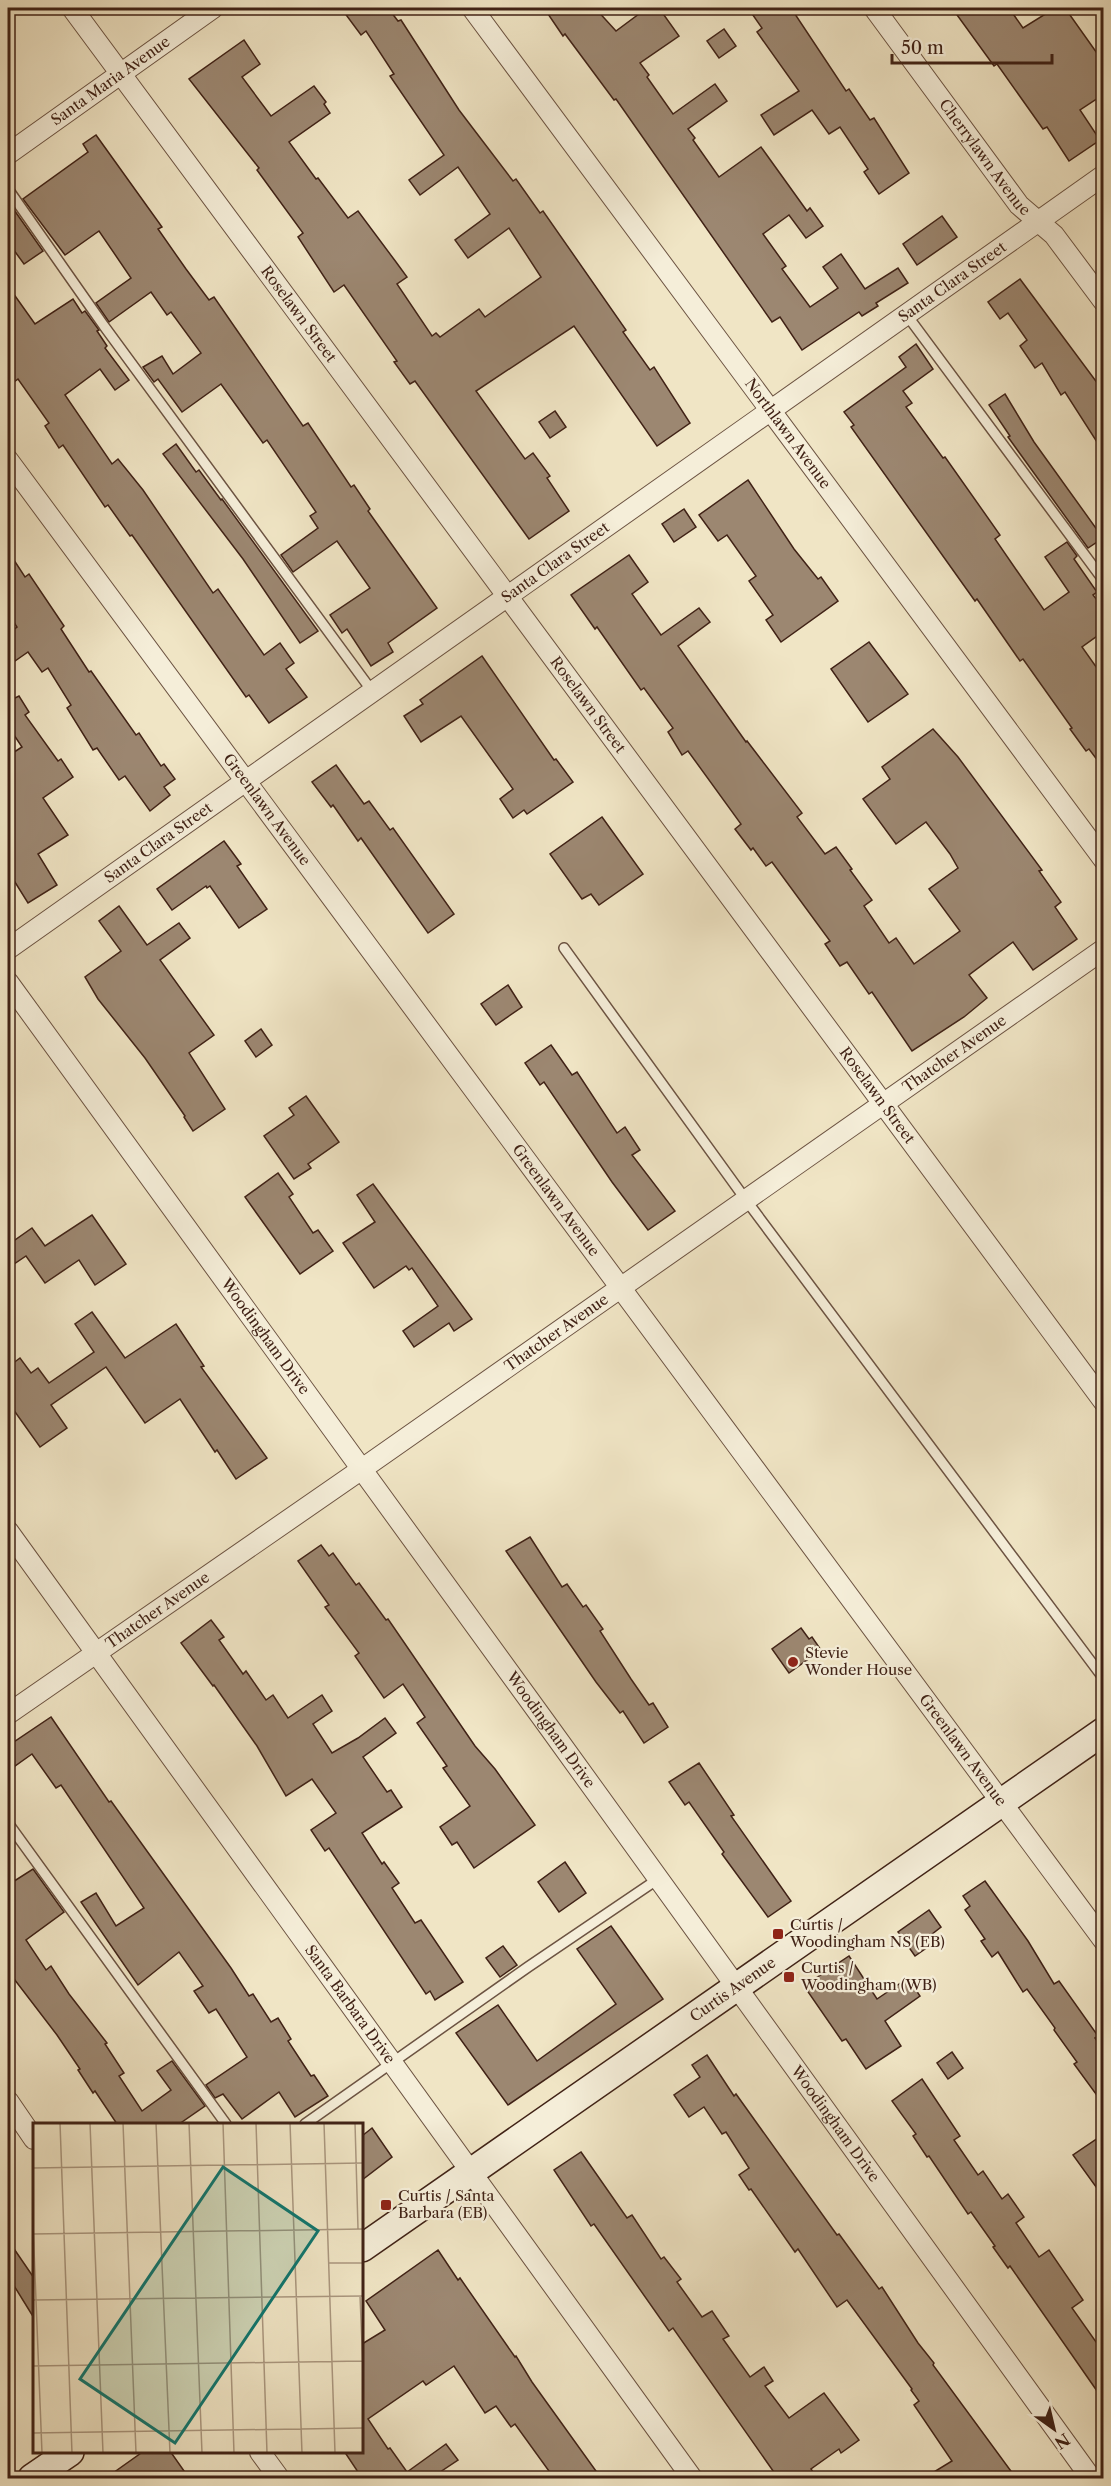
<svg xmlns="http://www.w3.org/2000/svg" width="1111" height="2486" viewBox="0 0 1111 2486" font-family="'Libre Caslon Text',serif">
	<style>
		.building { fill: #9c8771; stroke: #402216; stroke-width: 1.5 }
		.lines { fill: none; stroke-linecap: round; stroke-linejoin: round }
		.lane-casing { stroke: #6c5342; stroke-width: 12 }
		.street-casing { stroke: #6c5342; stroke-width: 22 }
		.secondary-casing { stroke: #402216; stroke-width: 30 }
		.lane { stroke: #f5eed9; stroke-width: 9 }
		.street { stroke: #f5eed9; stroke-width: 20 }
		.secondary { stroke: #f5eed9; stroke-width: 27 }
		.poi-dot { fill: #8f2418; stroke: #f5eed9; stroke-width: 2 }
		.labels { text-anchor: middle; stroke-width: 4.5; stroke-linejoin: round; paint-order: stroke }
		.street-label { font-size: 15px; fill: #402216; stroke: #f5eed9 }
		.poi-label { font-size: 15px; fill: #402216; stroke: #f5eed9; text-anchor: start }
		.inset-road { fill: none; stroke: #aa977f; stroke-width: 1.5 }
		.view { fill: #0f766e; fill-opacity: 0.15; stroke: #0f766e; stroke-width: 3 }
		.inset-edge { fill: none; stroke: #402216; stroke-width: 3 }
	</style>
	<rect width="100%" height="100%" fill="#f0e5c5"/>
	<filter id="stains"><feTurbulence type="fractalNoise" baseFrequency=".00333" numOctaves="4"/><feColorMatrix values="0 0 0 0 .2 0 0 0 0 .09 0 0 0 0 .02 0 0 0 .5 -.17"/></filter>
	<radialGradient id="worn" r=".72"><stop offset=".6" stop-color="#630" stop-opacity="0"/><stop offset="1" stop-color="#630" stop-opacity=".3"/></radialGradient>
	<g class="building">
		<path d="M 341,8 L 388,8 L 398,21 L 401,20 L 459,110 L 513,181 L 516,179 L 540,213 L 543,211 L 626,330 L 623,332 L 650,370 L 654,367 L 690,423 L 657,446 L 574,326 L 476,391 L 525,459 L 533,453 L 550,476 L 547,478 L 569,511 L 529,539 L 415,381 L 410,384 L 394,362 L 397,361 L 344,285 L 334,292 L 298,237 L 303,233 L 257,170 L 259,168 L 189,79 L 244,40 L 260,64 L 242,77 L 271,116 L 314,86 L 326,102 L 324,104 L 330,113 L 289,142 L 316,179 L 318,178 L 348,218 L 358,211 L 396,262 L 407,277 L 397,284 L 432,336 L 436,333 L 440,337 L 479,309 L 485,317 L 541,277 L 509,228 L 468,258 L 455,240 L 490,214 L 458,167 L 420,195 L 409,180 L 444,155 L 390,76 L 394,74 L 366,31 L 361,35 Z"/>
		<path d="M 557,8 L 595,8 L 616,31 L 647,8 L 659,8 L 679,36 L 640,63 L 649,75 L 647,77 L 673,114 L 715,84 L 727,101 L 688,129 L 695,138 L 693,140 L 719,177 L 761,147 L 807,211 L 810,208 L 823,226 L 806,238 L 789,215 L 763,234 L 786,266 L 782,269 L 810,307 L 838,288 L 823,267 L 841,254 L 865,289 L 898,268 L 908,283 L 876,303 L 878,306 L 862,316 L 859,312 L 802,350 L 780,317 L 772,322 L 616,99 L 614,100 L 565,34 L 563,36 L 548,14 Z"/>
		<path d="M 748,8 L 791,8 L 846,91 L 849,89 L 870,120 L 874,118 L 909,173 L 879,194 L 864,172 L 868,169 L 840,127 L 829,134 L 812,110 L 774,135 L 761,115 L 799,91 L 757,32 L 762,28 Z"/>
		<path d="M 952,8 L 1009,8 L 1023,28 L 1055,8 L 1065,8 L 1104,63 L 1104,94 L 1080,110 L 1100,140 L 1069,161 L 1047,127 L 1043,129 L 997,64 L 994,66 Z"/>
		<path d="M 724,29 L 736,46 L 719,58 L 707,41 Z"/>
		<path d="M 96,135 L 162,227 L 158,229 L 186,269 L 209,300 L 214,297 L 303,426 L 308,423 L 351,487 L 354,485 L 370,509 L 368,511 L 437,608 L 388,643 L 393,652 L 371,666 L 347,629 L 342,633 L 330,615 L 370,588 L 337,541 L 293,572 L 281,555 L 318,528 L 310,516 L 316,512 L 267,440 L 263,443 L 221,384 L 182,412 L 158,379 L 154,382 L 143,367 L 162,356 L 173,374 L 201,353 L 171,312 L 167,315 L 151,292 L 109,322 L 96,303 L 131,278 L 99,231 L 65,255 L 23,199 L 88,152 L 83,144 Z"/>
		<path d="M 12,207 L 43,251 L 24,264 L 8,242 L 8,211 Z"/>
		<path d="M 942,216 L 957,237 L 917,265 L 903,244 Z"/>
		<path d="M 1020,279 L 1104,392 L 1104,453 L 1065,392 L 1061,395 L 1042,363 L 1035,368 L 1020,346 L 1027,340 L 1008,313 L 1000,319 L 988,302 Z"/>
		<path d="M 8,286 L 35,324 L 73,299 L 82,313 L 85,311 L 99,330 L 97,331 L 107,346 L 105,348 L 129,380 L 115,390 L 100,369 L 65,395 L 112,464 L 118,459 L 143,490 L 213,593 L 218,589 L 264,655 L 280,643 L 294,663 L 286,669 L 307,697 L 269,723 L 249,695 L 246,697 L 132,535 L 130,536 L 108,505 L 105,507 L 63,445 L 59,448 L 45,426 L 49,423 L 18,379 L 14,382 L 8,372 Z"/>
		<path d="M 916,344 L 933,369 L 903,391 L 912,403 L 906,407 L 943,458 L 945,457 L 1000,535 L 995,539 L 1044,610 L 1069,592 L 1045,557 L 1067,542 L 1077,556 L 1074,559 L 1097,592 L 1093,595 L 1104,609 L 1104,631 L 1082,647 L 1104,678 L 1104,769 L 1089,749 L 1086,751 L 1070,729 L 1072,728 L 1023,659 L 1020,661 L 977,599 L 975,601 L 851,427 L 854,425 L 844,412 L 906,367 L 899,357 Z"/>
		<path d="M 1005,394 L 1034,442 L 1103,538 L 1088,548 L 1008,437 L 1010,436 L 989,405 Z"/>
		<path d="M 555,411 L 566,427 L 550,438 L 539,422 Z"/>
		<path d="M 176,444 L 196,472 L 199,470 L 221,500 L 222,499 L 318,631 L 300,643 L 243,559 L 163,454 Z"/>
		<path d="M 748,480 L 794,549 L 818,579 L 821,577 L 838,601 L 781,642 L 766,620 L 773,615 L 749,581 L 756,576 L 727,535 L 718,541 L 699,515 Z"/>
		<path d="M 684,509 L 696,527 L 674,542 L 662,524 Z"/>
		<path d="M 8,551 L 25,577 L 29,574 L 64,626 L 61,629 L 89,672 L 91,671 L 136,735 L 139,733 L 161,766 L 164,764 L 175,779 L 164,787 L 170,795 L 150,811 L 125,776 L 119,780 L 97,748 L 93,750 L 67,708 L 71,705 L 48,668 L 42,672 L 28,652 L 15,661 L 8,650 L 8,634 L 17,627 L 8,613 Z"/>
		<path d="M 629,555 L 648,582 L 632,594 L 661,635 L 699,608 L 710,622 L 678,646 L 746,742 L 747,741 L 802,813 L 797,817 L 825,854 L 836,847 L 852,869 L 850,870 L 872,900 L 864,906 L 889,943 L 896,938 L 914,964 L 960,931 L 929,889 L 958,868 L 950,854 L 926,822 L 896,844 L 863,799 L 890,779 L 882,767 L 933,729 L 958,757 L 1042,870 L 1039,871 L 1061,902 L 1055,907 L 1077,939 L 1033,970 L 1013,942 L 969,975 L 987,998 L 964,1017 L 912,1051 L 872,992 L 869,994 L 847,962 L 840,966 L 825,944 L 830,941 L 772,862 L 766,866 L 753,848 L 751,850 L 735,829 L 741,824 L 688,751 L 682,755 L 668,732 L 673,728 L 644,688 L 641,690 L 597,627 L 595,629 L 571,595 Z"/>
		<path d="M 869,642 L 908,694 L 868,722 L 831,669 Z"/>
		<path d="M 482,656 L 554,760 L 556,759 L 573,782 L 527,814 L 524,810 L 513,818 L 500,799 L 513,789 L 461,716 L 421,742 L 404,716 L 423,704 L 420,700 Z"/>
		<path d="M 8,692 L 13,699 L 19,696 L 29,712 L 25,715 L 58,761 L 61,759 L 73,777 L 43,798 L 68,835 L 38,854 L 57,885 L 28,903 L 8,871 L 8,756 L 22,747 L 8,726 Z"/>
		<path d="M 336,765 L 364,804 L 369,801 L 390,830 L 393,828 L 454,914 L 428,933 L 361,838 L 358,841 L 333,805 L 331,807 L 312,782 Z"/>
		<path d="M 602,817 L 643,874 L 599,905 L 591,894 L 582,899 L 550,854 Z"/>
		<path d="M 224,841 L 241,864 L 237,866 L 267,909 L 239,928 L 210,886 L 207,888 L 206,886 L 172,910 L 157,889 Z"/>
		<path d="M 119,906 L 147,945 L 179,923 L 190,938 L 160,960 L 214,1035 L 189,1053 L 225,1109 L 193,1131 L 184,1117 L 185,1116 L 145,1058 L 98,999 L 85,977 L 121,951 L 99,921 Z"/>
		<path d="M 508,985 L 522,1007 L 496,1025 L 481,1004 Z"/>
		<path d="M 261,1029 L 272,1045 L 256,1057 L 245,1041 Z"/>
		<path d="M 551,1045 L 572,1075 L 577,1072 L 617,1133 L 625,1127 L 640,1150 L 632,1155 L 675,1211 L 648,1230 L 612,1182 L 544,1082 L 540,1085 L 525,1063 Z"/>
		<path d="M 306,1096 L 339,1142 L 308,1164 L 311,1168 L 294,1179 L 264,1136 L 294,1115 L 289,1108 Z"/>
		<path d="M 278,1173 L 293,1194 L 289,1197 L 313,1233 L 318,1230 L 333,1251 L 300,1274 L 245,1197 Z"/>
		<path d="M 373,1184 L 472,1319 L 454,1331 L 449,1323 L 414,1347 L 403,1331 L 438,1306 L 412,1268 L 409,1270 L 406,1266 L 374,1288 L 343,1243 L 375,1222 L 357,1195 Z"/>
		<path d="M 92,1215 L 126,1264 L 95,1285 L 79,1260 L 45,1283 L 26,1256 L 8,1268 L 8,1245 L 32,1228 L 45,1246 Z"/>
		<path d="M 92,1312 L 125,1358 L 176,1324 L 204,1366 L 201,1367 L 267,1458 L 236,1479 L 217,1450 L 215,1452 L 180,1399 L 145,1423 L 106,1367 L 51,1405 L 67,1428 L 40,1447 L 8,1402 L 8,1367 L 20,1358 L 31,1373 L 38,1368 L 49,1383 L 94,1352 L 75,1324 Z"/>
		<path d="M 530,1537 L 562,1587 L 567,1584 L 583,1607 L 586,1605 L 603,1629 L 600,1631 L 631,1679 L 649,1705 L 653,1703 L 668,1727 L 644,1743 L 623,1711 L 620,1713 L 596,1682 L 506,1551 Z"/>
		<path d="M 321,1545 L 329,1556 L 333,1553 L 356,1585 L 359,1583 L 386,1620 L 388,1619 L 475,1746 L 495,1769 L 535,1825 L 474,1868 L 457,1842 L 452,1845 L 440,1827 L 470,1806 L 443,1768 L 447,1766 L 417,1723 L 425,1717 L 403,1684 L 384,1698 L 355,1656 L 359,1653 L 325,1607 L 329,1605 L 298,1561 Z"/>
		<path d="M 211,1620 L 224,1637 L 219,1640 L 243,1674 L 246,1671 L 266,1700 L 273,1695 L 288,1718 L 322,1695 L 332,1711 L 313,1724 L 332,1753 L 358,1738 L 385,1718 L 396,1733 L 363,1757 L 387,1792 L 391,1790 L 402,1807 L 362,1833 L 382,1864 L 384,1862 L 399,1883 L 392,1888 L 415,1923 L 421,1920 L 463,1982 L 435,2000 L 430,1991 L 426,1994 L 329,1848 L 325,1851 L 311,1830 L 336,1813 L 312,1779 L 286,1796 L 257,1746 L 214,1685 L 213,1686 L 181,1643 Z"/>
		<path d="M 801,1628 L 809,1639 L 812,1637 L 821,1650 L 789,1673 L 772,1649 Z"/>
		<path d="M 51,1717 L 109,1802 L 111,1801 L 231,1968 L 249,1996 L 253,1994 L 271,2022 L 278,2018 L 291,2039 L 288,2041 L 311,2076 L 314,2075 L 328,2096 L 295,2117 L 279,2092 L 242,2119 L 223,2094 L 215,2098 L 206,2085 L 247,2057 L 216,2009 L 209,2013 L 194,1991 L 203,1986 L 179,1952 L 138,1985 L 81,1902 L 96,1893 L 116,1926 L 144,1908 L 61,1785 L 56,1788 L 32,1754 L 8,1771 L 8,1746 Z"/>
		<path d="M 699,1763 L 734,1815 L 731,1816 L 791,1901 L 768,1917 L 722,1854 L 724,1852 L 689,1802 L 685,1805 L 669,1782 Z"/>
		<path d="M 565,1862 L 586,1893 L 559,1912 L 538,1882 Z"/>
		<path d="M 33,1869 L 64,1912 L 26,1940 L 46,1970 L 51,1966 L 69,1994 L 107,2043 L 105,2044 L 124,2073 L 119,2076 L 142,2111 L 171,2090 L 157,2071 L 172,2061 L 205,2106 L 179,2124 L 117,2124 L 95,2091 L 93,2093 L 78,2070 L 80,2069 L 57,2035 L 8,1971 L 8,1885 Z"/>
		<path d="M 985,1881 L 1028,1941 L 1054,1984 L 1059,1981 L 1098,2036 L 1095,2038 L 1104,2051 L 1104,2105 L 1074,2064 L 1077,2062 L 1054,2030 L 1055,2028 L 1027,1989 L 1023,1992 L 998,1952 L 992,1957 L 981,1941 L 985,1939 L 965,1910 L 970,1906 L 963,1896 Z"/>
		<path d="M 929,1910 L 941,1927 L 927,1938 L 932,1944 L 915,1956 L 898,1932 Z"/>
		<path d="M 611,1926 L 663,1999 L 508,2105 L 456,2033 L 498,2005 L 537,2061 L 616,2004 L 577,1949 Z"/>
		<path d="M 503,1946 L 517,1965 L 500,1977 L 486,1958 Z"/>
		<path d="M 849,1956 L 877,1999 L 908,1978 L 920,1996 L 885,2021 L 901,2046 L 866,2069 L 846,2039 L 842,2041 L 804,1986 Z"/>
		<path d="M 952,2052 L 963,2068 L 948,2079 L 937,2063 Z"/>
		<path d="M 707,2055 L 734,2096 L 736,2094 L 837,2235 L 839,2234 L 879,2289 L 882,2287 L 918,2343 L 934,2363 L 933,2365 L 1016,2478 L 924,2478 L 952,2461 L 914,2405 L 919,2401 L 911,2390 L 912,2389 L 847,2300 L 837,2307 L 798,2249 L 795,2252 L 751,2189 L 749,2190 L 739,2175 L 749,2168 L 726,2132 L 722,2134 L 704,2107 L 689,2117 L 674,2095 L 700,2077 L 692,2065 Z"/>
		<path d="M 922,2079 L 960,2136 L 954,2140 L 978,2175 L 983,2171 L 1002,2199 L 1008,2194 L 1024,2217 L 1016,2223 L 1039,2257 L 1049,2250 L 1083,2300 L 1072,2308 L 1096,2342 L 1104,2336 L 1104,2401 L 1010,2266 L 1008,2268 L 993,2247 L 995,2246 L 971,2212 L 968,2214 L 929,2156 L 927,2157 L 913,2136 L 916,2134 L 892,2101 Z"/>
		<path d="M 372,2128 L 392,2157 L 362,2180 L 362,2136 Z"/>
		<path d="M 1104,2134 L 1104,2198 L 1073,2155 Z"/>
		<path d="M 581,2152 L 627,2218 L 632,2215 L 661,2259 L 664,2257 L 681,2279 L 677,2282 L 702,2317 L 712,2311 L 729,2336 L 723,2339 L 750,2377 L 764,2367 L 773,2381 L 765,2386 L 789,2418 L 824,2393 L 859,2440 L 841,2453 L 839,2449 L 811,2469 L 817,2478 L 778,2478 L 673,2328 L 669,2331 L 594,2224 L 591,2226 L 554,2170 Z"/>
		<path d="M 8,2240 L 34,2278 L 34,2318 L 8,2276 Z"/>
		<path d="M 438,2250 L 458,2280 L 460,2278 L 515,2357 L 516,2356 L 532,2382 L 601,2478 L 554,2478 L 515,2424 L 511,2427 L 496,2406 L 485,2413 L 454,2366 L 426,2385 L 423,2381 L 368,2419 L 388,2449 L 390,2448 L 407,2472 L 446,2444 L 458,2460 L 431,2478 L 362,2478 L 344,2451 L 362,2451 L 362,2344 L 385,2330 L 366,2301 Z"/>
		<path d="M 144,2451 L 170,2451 L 189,2478 L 106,2478 Z"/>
	</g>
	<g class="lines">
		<g class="lane-casing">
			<g id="lane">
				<path d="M 8,189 L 104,326 L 372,691"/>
				<path d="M 906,314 L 1104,581"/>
				<path d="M 564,948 L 746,1200 L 1104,1679"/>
				<path d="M 8,1823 L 226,2124"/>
				<path d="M 305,2124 L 528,1967 L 658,1879"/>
			</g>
		</g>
		<g class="street-casing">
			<g id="street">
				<path id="s1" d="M 72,8 L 1104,1402"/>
				<path id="s2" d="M 472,8 L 1104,860"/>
				<path id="s3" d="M 874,8 L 1019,205 L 1054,235 L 1104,302"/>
				<path id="s4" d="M 8,154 L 213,8"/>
				<path id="s5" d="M 8,460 L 1104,1941"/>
				<path id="s6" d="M 8,949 L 1104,175"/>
				<path id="s7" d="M 8,982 L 551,1730 L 1091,2478"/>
				<path id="s8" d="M 8,1531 L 692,2478"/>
				<path id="s9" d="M 8,1714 L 362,1469 L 1104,949"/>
				<path d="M 8,2101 L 34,2139"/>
				<path d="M 260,2452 L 279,2478"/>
			</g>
		</g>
		<g class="secondary-casing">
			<g id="secondary">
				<path id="s10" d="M 362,2248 L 1104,1731"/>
				<path d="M 32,2478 L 70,2452"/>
			</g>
		</g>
		<use href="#lane" class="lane"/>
		<use href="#street" class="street"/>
		<use href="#secondary" class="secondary"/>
	</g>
	<g class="poi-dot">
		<circle cx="793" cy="1662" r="6"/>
		<rect x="772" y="1928" width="12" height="12" rx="3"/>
		<rect x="783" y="1971" width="12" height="12" rx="3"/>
		<rect x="380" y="2199" width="12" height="12" rx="3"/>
	</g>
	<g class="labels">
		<g class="street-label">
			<text dy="5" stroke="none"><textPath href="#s4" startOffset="126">Santa Maria Avenue</textPath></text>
			<text dy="5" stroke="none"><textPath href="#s3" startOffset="186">Cherrylawn Avenue</textPath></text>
			<text dy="5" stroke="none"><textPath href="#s6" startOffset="1156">Santa Clara Street</textPath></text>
			<text dy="5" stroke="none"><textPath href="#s1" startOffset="381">Roselawn Street</textPath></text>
			<text dy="5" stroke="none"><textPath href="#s2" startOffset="530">Northlawn Avenue</textPath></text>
			<text dy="5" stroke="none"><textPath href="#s6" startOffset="670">Santa Clara Street</textPath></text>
			<text dy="5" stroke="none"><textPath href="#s1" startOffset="867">Roselawn Street</textPath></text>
			<text dy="5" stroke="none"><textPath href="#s5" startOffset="435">Greenlawn Avenue</textPath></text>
			<text dy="5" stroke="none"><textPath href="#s6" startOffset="184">Santa Clara Street</textPath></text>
			<text dy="5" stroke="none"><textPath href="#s9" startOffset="1154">Thatcher Avenue</textPath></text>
			<text dy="5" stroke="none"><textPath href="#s1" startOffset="1353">Roselawn Street</textPath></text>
			<text dy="5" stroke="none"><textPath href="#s5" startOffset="921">Greenlawn Avenue</textPath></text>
			<text dy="5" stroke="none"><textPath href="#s9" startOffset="668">Thatcher Avenue</textPath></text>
			<text dy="5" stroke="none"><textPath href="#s7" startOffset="438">Woodingham Drive</textPath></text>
			<text dy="5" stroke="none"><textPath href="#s9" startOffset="182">Thatcher Avenue</textPath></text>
			<text dy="5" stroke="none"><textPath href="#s7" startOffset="924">Woodingham Drive</textPath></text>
			<text dy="5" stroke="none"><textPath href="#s5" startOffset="1605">Greenlawn Avenue</textPath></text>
			<text dy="5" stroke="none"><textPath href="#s10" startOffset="452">Curtis Avenue</textPath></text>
			<text dy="5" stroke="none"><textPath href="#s8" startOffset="584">Santa Barbara Drive</textPath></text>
			<text dy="5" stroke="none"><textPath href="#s7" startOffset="1410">Woodingham Drive</textPath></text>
		</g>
		<g class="poi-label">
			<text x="805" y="1658">Stevie<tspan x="805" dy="17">Wonder House</tspan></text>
			<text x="790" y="1930">Curtis /<tspan x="790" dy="17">Woodingham NS (EB)</tspan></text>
			<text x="801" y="1973">Curtis /<tspan x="801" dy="17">Woodingham (WB)</tspan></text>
			<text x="398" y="2201">Curtis / Santa<tspan x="398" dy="17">Barbara (EB)</tspan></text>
		</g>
	</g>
	<g transform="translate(33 2123)">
		<rect width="330" height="330" fill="#f0e5c5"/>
		<path class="inset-road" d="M 27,0 L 39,330M 57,0 L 70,330M 90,0 L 103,330M 123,0 L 137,330M 156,0 L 169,330M 190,0 L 201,330M 223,0 L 234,330M 257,0 L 269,330M 291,0 L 302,330M 322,0 L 325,106M 0,45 L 330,40M 0,101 L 9,330M 0,111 L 330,106M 296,140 L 330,140M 327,173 L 330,246M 0,177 L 330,173M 0,243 L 330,238M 0,310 L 330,305"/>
		<path class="view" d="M 190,44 L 285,108 L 142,320 L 47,256 Z"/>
		<rect width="330" height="330" class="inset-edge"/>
	</g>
	<rect width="1111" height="2486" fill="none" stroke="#f0e5c5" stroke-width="30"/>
	<rect x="9" y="9" width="1093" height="2468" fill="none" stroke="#402216" stroke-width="3"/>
	<rect x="15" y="15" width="1081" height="2456" fill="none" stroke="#402216" stroke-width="1.5"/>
	<g transform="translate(1054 2429) rotate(146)" stroke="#f5eed9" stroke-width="4.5" paint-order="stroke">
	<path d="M0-4.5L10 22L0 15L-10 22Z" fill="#402216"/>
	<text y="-9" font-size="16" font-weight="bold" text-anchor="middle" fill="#402216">N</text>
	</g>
	<path d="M892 54v9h160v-9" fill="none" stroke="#402216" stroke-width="3"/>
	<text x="901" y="54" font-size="18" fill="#402216" stroke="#f5eed9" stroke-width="4.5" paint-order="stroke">50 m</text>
	<rect width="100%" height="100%" filter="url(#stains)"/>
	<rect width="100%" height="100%" fill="url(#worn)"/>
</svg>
